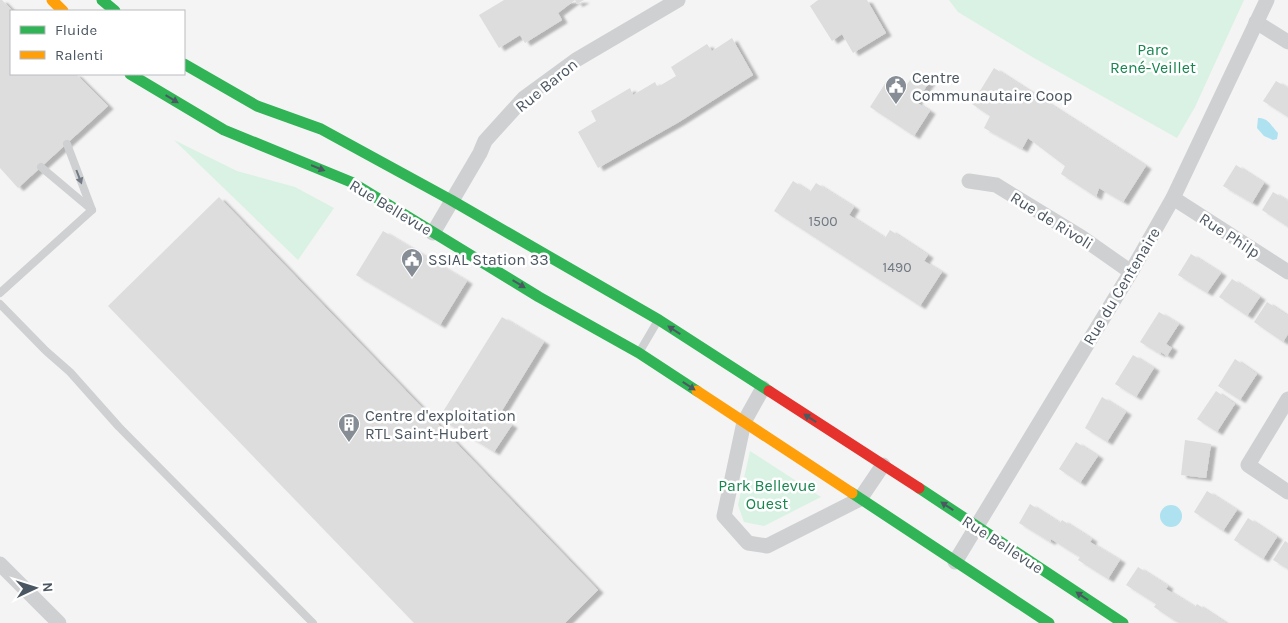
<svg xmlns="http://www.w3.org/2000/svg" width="1288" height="623" viewBox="0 0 1288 623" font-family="Karla,sans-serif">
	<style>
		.green { fill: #d9f2e3 }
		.water { fill: #aee2f0 }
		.building { fill: #ddddde; filter: url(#shadow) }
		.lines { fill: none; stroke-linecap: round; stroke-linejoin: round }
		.lane { stroke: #ced0d2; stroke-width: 8 }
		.street { stroke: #ced0d2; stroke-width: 15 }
		.fast { stroke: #30b455; stroke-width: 11 }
		.slow { stroke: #ff9f0a; stroke-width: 11 }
		.jam { stroke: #e5322d; stroke-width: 11 }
		.oneway { fill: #495b60 }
		.oneway2 { fill: #727b83 }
		.labels { text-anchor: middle; stroke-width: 5; stroke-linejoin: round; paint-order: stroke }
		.number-label { font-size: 14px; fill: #707881 }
		.park-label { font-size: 16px; fill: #17864f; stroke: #fff }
		.poi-label { font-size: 16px; fill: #4a5661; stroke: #fff; text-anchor: start }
		.street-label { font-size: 16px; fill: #4a5661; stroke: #fff }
	</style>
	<defs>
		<filter id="shadow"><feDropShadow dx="5.5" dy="3" stdDeviation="1" flood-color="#0004"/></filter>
	</defs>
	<rect width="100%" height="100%" fill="#f4f4f4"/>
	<g class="green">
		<path d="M 949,0 L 1244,0 L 1195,107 L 1177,138 L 1034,58 L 958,12 Z"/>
		<path d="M 174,140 L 237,171 L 295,187 L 334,208 L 298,260 Z"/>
		<path d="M 750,451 L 821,497 L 764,526 L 744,522 L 738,505 Z"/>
	</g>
	<g class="water">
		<path d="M 1258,118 C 1268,117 1272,127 1278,133 L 1277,139 L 1273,140 L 1264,136 L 1257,128 Z"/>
		<circle cx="1171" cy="516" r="11"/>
	</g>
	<g class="building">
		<path d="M 0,0 L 2,0 L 13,11 L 11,11 L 11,74 L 76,74 L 108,106 L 18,188 L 0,168 Z"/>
		<path d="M 504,0 L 584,0 L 577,4 L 575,0 L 558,13 L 562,20 L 525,43 L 520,35 L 499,48 L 479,15 Z"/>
		<path d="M 818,0 L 867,0 L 886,33 L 853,53 L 842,34 L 832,41 L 810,6 Z"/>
		<path d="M 732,38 L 753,75 L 679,122 L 598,168 L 578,132 L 596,121 L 591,111 L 630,88 L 633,95 L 655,82 L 657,86 L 661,85 L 676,76 L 671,67 L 707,44 L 712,51 Z"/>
		<path d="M 994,68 L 1146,166 L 1123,202 L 1099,188 L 1096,197 L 1061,174 L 1065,166 L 1028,138 L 1022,149 L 984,128 L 990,116 L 972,104 Z"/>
		<path d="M 916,71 L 930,81 L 916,102 L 930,111 L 914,136 L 870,107 L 886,82 L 902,92 Z"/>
		<path d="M 1276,81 L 1288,88 L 1288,117 L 1263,101 Z"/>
		<path d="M 1236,165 L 1264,183 L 1252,203 L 1223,186 Z"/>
		<path d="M 793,181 L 810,192 L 816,183 L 854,207 L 849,215 L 885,238 L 890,230 L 928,255 L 924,261 L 942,272 L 920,306 L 774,211 Z"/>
		<path d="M 1273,192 L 1288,201 L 1288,227 L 1262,210 Z"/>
		<path d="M 219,197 L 598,590 L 565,623 L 414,623 L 108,306 Z"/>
		<path d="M 383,231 L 467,281 L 440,325 L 356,275 Z"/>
		<path d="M 1191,254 L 1221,273 L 1207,293 L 1178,275 Z"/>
		<path d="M 1232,279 L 1260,297 L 1247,316 L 1219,297 Z"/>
		<path d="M 1267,302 L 1288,316 L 1288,334 L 1283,342 L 1254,322 Z"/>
		<path d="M 1159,312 L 1179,324 L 1166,344 L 1172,348 L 1167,356 L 1161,352 L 1160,354 L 1140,342 Z"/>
		<path d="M 502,317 L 544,342 L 498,417 L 512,425 L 494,452 L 439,418 Z"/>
		<path d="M 1133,355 L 1154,368 L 1136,397 L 1115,384 Z"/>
		<path d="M 1235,359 L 1257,374 L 1240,400 L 1218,386 Z"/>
		<path d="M 1216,391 L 1235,404 L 1217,432 L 1197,419 Z"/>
		<path d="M 1102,397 L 1126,412 L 1107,442 L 1085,428 Z"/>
		<path d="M 1185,440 L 1211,444 L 1206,478 L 1181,475 Z"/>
		<path d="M 1076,442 L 1098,456 L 1080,483 L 1059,469 Z"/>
		<path d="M 1207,491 L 1237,510 L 1223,531 L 1194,512 Z"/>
		<path d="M 1030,504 L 1060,523 L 1062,520 L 1092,539 L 1090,542 L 1120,560 L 1108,579 L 1078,560 L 1080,557 L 1065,548 L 1051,539 L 1050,542 L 1019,523 Z"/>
		<path d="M 1248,518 L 1277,537 L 1263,559 L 1234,540 Z"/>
		<path d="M 1285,541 L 1288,543 L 1288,569 L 1273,560 Z"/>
		<path d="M 1138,567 L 1168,586 L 1166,589 L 1195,607 L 1197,604 L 1226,623 L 1179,623 L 1169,617 L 1154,607 L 1156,604 L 1126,585 Z"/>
	</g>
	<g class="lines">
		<g class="lane">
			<path d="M 67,144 L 92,210"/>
			<path d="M 41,167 L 91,209"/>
			<path d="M 0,293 L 92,210"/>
			<path d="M 0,304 L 46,351 L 70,372 L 119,427 L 313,623"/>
			<path d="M 640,351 L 657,322"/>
		</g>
		<g class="street">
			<path d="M 1256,22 L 1288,42"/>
			<path d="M 969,181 L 996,185 L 1081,237 L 1131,272"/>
			<path d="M 1173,198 L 1288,272"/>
			<path d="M 433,233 L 480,153 L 485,141 L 524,98 L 576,60 L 678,0"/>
			<path d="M 763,388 L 744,422 L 724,516 L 748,543 L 767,546 L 860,499 L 883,465"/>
			<path d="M 1288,399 L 1248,465 L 1288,492"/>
			<path d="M 955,562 L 1131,272 L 1173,198 L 1267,0"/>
			<path d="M 0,564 L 59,623"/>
		</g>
		<g class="fast">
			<path d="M 102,0 L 115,11"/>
			<path d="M 184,64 L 257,106 L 321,129 L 451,200 L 659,320 L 769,391"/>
			<path d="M 130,74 L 224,130 L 351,182 L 539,297 L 639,353 L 697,391"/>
			<path d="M 919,488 L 1123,623"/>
			<path d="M 852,493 L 1049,623"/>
		</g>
		<g class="slow">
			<path d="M 52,0 L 63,11"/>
			<path d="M 697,391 L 852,493"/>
		</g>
		<path class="jam" d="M 769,391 L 919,488"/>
	</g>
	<defs><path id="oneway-solid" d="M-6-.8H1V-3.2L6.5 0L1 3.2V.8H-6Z" transform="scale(1.25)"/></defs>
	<g class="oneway">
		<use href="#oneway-solid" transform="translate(172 99) rotate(31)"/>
		<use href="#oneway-solid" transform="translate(318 168) rotate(22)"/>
		<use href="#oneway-solid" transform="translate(519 284) rotate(31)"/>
		<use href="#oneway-solid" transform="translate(674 330) rotate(-147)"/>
		<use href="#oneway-solid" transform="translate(689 386) rotate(33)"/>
		<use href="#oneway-solid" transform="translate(810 418) rotate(-147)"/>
		<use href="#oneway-solid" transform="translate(947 506) rotate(-147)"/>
		<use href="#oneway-solid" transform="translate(1082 596) rotate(-146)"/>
	</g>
	<use class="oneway2" href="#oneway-solid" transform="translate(79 177) rotate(69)"/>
	<defs>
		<g id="civic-pin" transform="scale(1.125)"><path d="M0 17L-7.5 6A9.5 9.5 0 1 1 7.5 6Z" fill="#868d94" stroke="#fff"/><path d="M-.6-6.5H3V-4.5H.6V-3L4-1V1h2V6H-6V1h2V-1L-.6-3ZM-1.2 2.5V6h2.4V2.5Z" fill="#fff"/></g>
		<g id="building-pin" transform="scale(1.125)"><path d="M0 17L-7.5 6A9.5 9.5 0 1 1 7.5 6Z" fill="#868d94" stroke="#fff"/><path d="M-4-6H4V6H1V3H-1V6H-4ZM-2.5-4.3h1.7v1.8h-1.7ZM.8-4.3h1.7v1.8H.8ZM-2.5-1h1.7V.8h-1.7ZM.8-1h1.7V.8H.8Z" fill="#fff"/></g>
	</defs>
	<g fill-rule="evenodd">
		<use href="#civic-pin" x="896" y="86"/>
		<use href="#civic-pin" x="412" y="259"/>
		<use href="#building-pin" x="349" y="424"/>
	</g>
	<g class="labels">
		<g class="number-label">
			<text x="823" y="226">1500</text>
			<text x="897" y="272">1490</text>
		</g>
		<g class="park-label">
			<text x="1153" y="55">Parc<tspan x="1153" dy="18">René-Veillet</tspan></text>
			<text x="767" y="491">Park Bellevue<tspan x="767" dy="18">Ouest</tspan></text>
		</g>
		<g class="poi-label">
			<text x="912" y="83">Centre<tspan x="912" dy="18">Communautaire Coop</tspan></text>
			<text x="428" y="265">SSIAL Station 33</text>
			<text x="365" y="421">Centre d'exploitation<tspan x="365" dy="18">RTL Saint-Hubert</tspan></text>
		</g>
		<g class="street-label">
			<text transform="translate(546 85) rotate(-39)" y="6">Rue Baron</text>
			<text transform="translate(391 207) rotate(31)" y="6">Rue Bellevue</text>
			<text transform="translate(1052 220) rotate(32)" y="6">Rue de Rivoli</text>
			<text transform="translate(1230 235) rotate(33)" y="6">Rue Philp</text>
			<text transform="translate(1121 286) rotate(-59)" y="6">Rue du Centenaire</text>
			<text transform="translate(1003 544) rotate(33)" y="6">Rue Bellevue</text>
		</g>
	</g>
	<rect x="10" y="10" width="175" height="65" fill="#ffffff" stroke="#b7bbc0"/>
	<rect x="20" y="26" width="25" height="8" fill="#30b455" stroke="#b7bbc0"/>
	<text x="55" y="35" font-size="15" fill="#4a5661">Fluide</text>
	<rect x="20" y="51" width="25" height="8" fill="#ff9f0a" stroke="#b7bbc0"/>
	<text x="55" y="60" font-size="15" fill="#4a5661">Ralenti</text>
	<g transform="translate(35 588) rotate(86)" stroke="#ffffff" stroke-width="4" paint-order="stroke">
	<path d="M0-4L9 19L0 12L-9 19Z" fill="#4a5661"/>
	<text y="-8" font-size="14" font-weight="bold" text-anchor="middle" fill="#4a5661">N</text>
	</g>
</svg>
